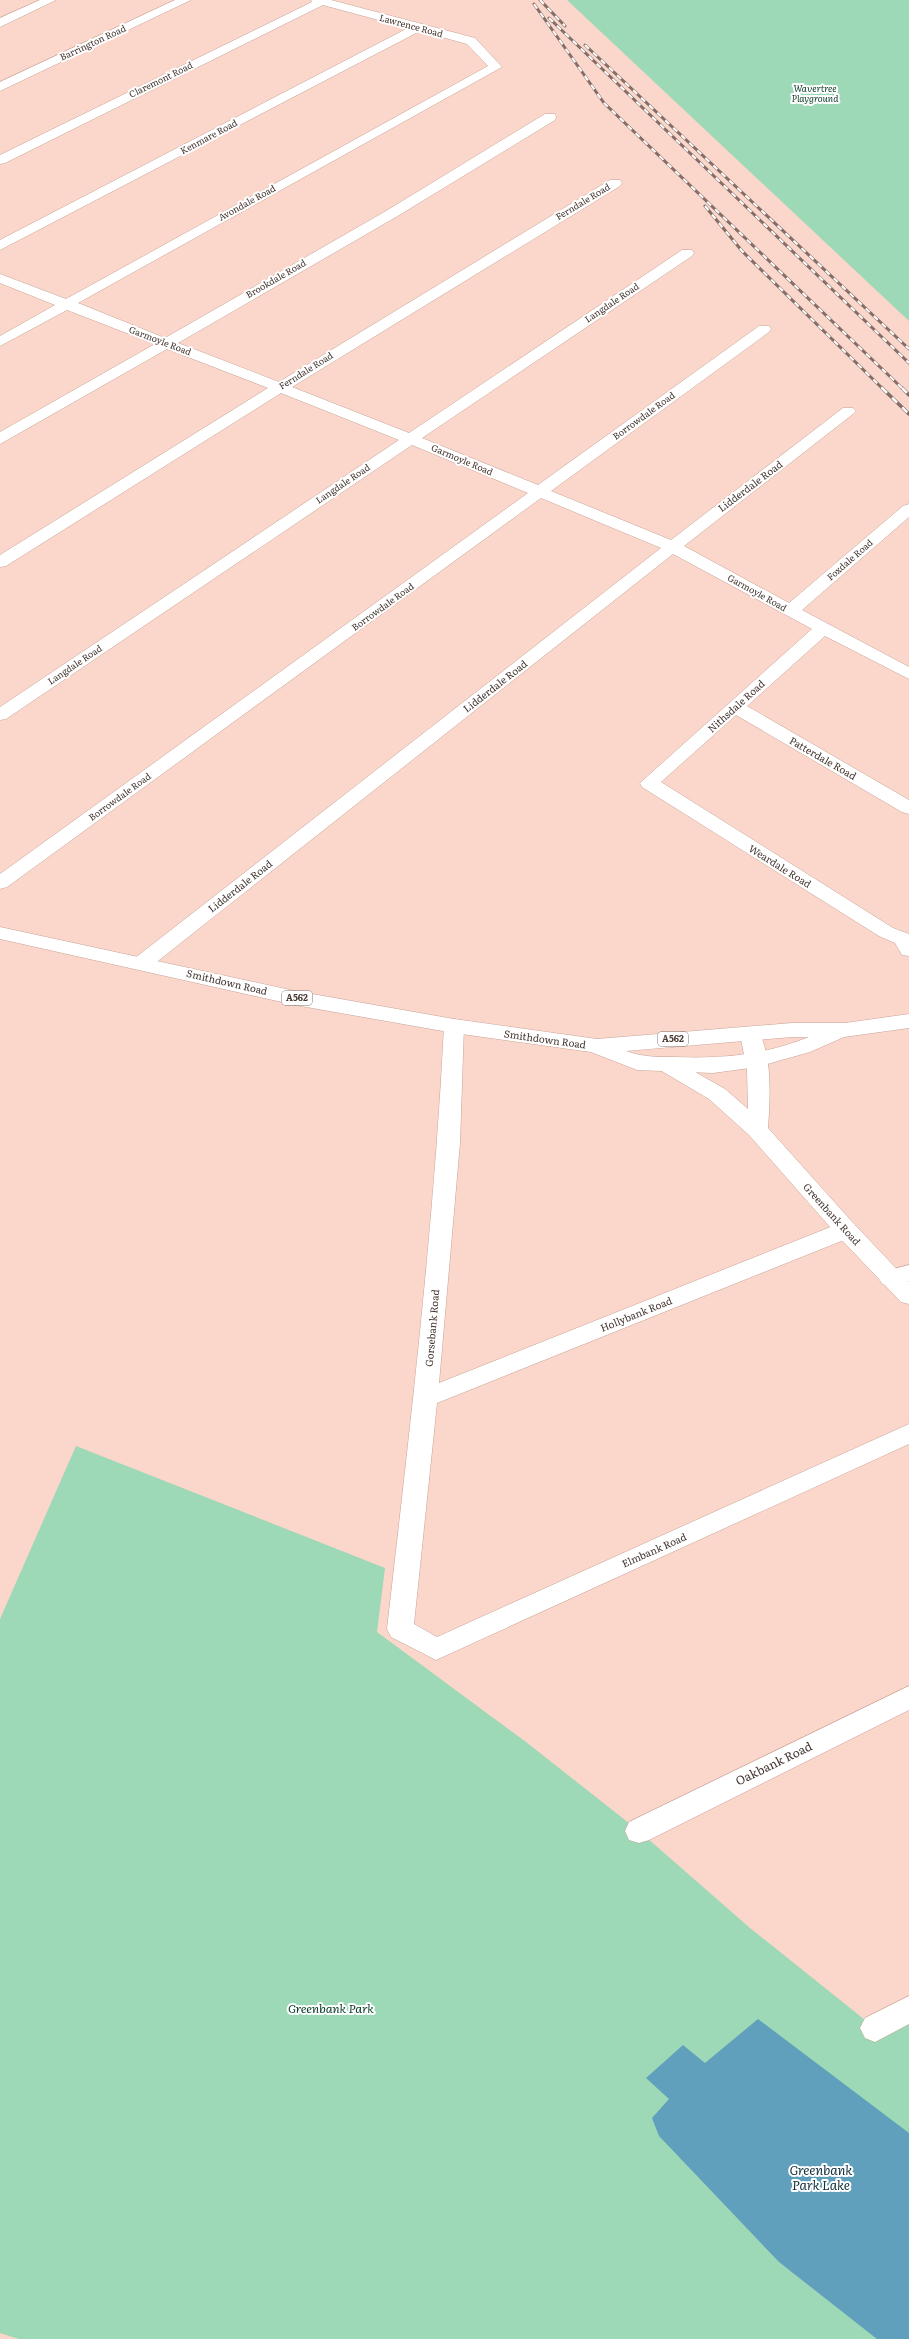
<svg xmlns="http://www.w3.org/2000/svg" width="909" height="2339" viewBox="0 0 909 2339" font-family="Literata,serif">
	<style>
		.green { fill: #9dd8b7 }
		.water { fill: #61a0bc }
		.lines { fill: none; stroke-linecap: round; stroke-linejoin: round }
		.street-casing { stroke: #c7a498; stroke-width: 1 }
		.secondary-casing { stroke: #c7a498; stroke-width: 1 }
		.highway-casing { stroke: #c7a498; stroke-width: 1 }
		.street { fill: #fff; fill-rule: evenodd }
		.secondary { fill: #fff; fill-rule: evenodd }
		.highway { fill: #fff; fill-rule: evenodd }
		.rail-far1-casing { stroke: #846e67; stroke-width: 3 }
		.rail-casing { stroke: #846e67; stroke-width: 3.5 }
		.rail-far1 { stroke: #fff; stroke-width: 2; stroke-dasharray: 5.5; stroke-linecap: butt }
		.rail { stroke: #fff; stroke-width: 2.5; stroke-dasharray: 7; stroke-linecap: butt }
		.labels { text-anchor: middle; stroke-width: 4; stroke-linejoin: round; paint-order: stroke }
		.far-street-label { font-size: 9px; fill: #443631; stroke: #fff }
		.far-park-label { font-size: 9px; font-style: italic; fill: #073924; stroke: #fff }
		.shield { fill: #fff; stroke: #7c726f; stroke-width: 1 }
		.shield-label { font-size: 9px; font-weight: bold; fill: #443631 }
		.street-label { font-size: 10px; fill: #443631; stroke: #fff }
		.near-street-label { font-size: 12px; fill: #443631; stroke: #fff }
		.near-park-label { font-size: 12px; font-style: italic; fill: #073924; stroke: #fff }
		.near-water-label { font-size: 13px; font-style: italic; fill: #102f3c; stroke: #fff }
	</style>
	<rect width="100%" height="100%" fill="#fbd6ca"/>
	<g class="green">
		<path d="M 567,0 L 909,0 L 909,321 Z"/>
		<path d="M 76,1446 L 385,1568 L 377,1632 L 526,1742 L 639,1831 L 750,1928 L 875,2028 L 909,2009 L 909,2339 L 19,2339 L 0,2333 L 0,1619 Z"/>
	</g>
	<path class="water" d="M 758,2019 L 909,2133 L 909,2339 L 877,2339 L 779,2262 L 659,2136 L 652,2118 L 669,2099 L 646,2078 L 683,2045 L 705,2063 Z"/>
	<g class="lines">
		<g class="street-casing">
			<g id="street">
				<path d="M 40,0 L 56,0 L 0,27 L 0,18 Z"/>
				<path d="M 175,0 L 191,0 L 0,91 L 0,82 Z"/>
				<path d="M 311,0 L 331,0 L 475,38 L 502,67 L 78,303 L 165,338 L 386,211 L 545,114 L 555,114 L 556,117 L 555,120 L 396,217 L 178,343 L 279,382 L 610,180 L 620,180 L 622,183 L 620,186 L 292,387 L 409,433 L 682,250 L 692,250 L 694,253 L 692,256 L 422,438 L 538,485 L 759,326 L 769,326 L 771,329 L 769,332 L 551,491 L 671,540 L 843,408 L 853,408 L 856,411 L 853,414 L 684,546 L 789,603 L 903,506 L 909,504 L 909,517 L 802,610 L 909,667 L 909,679 L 825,636 L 747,706 L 909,800 L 909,814 L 902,812 L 736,715 L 661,782 L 893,928 L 909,934 L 909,956 L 902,955 L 895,943 L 879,936 L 642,787 L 640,783 L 812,629 L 673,554 L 149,968 L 142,969 L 135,968 L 132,963 L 135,958 L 661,548 L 541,498 L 7,887 L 0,889 L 0,874 L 528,493 L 412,445 L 6,719 L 0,720 L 0,707 L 399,440 L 281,393 L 6,566 L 0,567 L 0,555 L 268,388 L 167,349 L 0,444 L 0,432 L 155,344 L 67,310 L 0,346 L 0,336 L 55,305 L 0,283 L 0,274 L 66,299 L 488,66 L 467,44 L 420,31 L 0,250 L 0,240 L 408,28 L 323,5 L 5,163 L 0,164 L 0,155 L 312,2 Z"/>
				<path d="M 454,1019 L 461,1021 L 464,1026 L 460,1143 L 439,1383 L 838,1224 L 846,1222 L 854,1224 L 857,1230 L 854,1236 L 437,1403 L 414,1624 L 437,1637 L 909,1424 L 909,1444 L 436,1660 L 391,1637 L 387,1629 C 410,1428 434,1228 444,1026 L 447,1021 Z"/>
				<path d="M 909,1265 L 909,1281 L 890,1286 L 882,1284 L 879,1278 L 882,1272 Z"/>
				<path d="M 909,1686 L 909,1710 L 649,1840 L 639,1843 L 629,1840 L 625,1831 L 629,1822 Z"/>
				<path d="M 909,1996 L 909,2024 L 875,2042 L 865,2038 L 860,2028 L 865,2018 Z"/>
			</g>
		</g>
		<g class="secondary-casing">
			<path id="secondary" d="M 750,1027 L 757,1029 C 773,1054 770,1100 768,1128 L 854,1224 L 909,1282 L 909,1304 L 901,1302 L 838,1236 L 749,1135 L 709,1099 L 660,1070 L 656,1065 L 660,1060 L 667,1058 L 674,1060 L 725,1089 L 748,1109 L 747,1070 L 740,1034 L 743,1029 Z"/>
		</g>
		<g class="highway-casing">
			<path id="highway" d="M 0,927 L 295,991 L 454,1019 L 597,1039 L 792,1023 L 845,1023 L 909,1014 L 909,1028 L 844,1037 L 810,1052 L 757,1067 L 713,1073 L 637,1070 L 591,1052 L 454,1033 L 295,1005 L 0,939 ZM 792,1037 L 809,1037 C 764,1055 722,1059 674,1057 C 657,1057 642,1057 626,1051 Z"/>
		</g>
		<use href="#street" class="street"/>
		<use href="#secondary" class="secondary"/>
		<use href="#highway" class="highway"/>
		<g class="rail-far1-casing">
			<g id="rail-far1">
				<path d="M 540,0 L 565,26"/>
				<path d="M 534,4 L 604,103 L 903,389"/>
				<path d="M 549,18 L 909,363"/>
				<path d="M 585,45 L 909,349"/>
				<path d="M 705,206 L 742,251 L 883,389"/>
			</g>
		</g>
		<g class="rail-casing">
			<g id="rail">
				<path d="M 882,388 L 909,414"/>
				<path d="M 902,388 L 909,395"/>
			</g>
		</g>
		<use href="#rail-far1" class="rail-far1"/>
		<use href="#rail" class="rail"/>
	</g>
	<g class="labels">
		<g class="far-street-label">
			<text transform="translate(411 26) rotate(15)" y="3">Lawrence Road</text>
			<text transform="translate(93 43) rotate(-25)" y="3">Barrington Road</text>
			<text transform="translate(161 80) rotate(-26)" y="3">Claremont Road</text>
			<text transform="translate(209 137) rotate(-28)" y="3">Kenmare Road</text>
			<text transform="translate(583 202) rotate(-31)" y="3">Ferndale Road</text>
			<text transform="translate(247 203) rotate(-29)" y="3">Avondale Road</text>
			<text transform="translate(276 279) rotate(-30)" y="3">Brookdale Road</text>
			<text transform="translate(612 303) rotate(-34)" y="3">Langdale Road</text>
			<text transform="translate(160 341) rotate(21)" y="3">Garmoyle Road</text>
			<text transform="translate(306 371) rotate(-32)" y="3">Ferndale Road</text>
			<text transform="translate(644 416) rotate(-36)" y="3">Borrowdale Road</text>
			<text transform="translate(462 460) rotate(23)" y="3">Garmoyle Road</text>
			<text transform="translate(343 484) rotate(-34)" y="3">Langdale Road</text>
			<text transform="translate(850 560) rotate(-41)" y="3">Foxdale Road</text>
			<text transform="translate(757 593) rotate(29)" y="3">Garmoyle Road</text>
			<text transform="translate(383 607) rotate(-36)" y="3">Borrowdale Road</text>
			<text transform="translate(75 665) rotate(-34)" y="3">Langdale Road</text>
			<text transform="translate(120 797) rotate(-36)" y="3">Borrowdale Road</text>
		</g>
		<g class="far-park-label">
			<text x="815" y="92">Wavertree<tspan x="815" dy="10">Playground</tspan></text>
		</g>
		<g class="shield">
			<rect x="282" y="991" width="30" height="14" rx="3"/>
			<rect x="658" y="1032" width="30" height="14" rx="3"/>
		</g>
		<g class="shield-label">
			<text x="297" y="1001">A562</text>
			<text x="673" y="1042">A562</text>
		</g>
		<g class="street-label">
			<text transform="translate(750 486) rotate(-37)" y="4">Lidderdale Road</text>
			<text transform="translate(495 686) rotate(-38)" y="4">Lidderdale Road</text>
			<text transform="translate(736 706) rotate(-42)" y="4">Nithsdale Road</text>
			<text transform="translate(823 758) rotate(30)" y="4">Patterdale Road</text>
			<text transform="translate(780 866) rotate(32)" y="4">Weardale Road</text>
			<text transform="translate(240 886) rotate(-38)" y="4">Lidderdale Road</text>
			<text transform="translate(227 982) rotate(13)" y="4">Smithdown Road</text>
			<text transform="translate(545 1039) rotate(8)" y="4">Smithdown Road</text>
			<text transform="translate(832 1214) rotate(48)" y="4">Greenbank Road</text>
			<text transform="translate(636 1314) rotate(-22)" y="4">Hollybank Road</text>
			<text transform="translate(432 1328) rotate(-85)" y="4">Gorsebank Road</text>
			<text transform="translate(654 1550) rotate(-24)" y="4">Elmbank Road</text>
		</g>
		<g class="near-street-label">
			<text transform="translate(774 1764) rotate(-26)" y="4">Oakbank Road</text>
		</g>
		<g class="near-park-label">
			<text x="331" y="2013">Greenbank Park</text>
		</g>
		<g class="near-water-label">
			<text x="821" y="2175">Greenbank<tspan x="821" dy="15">Park Lake</tspan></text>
		</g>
	</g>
</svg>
